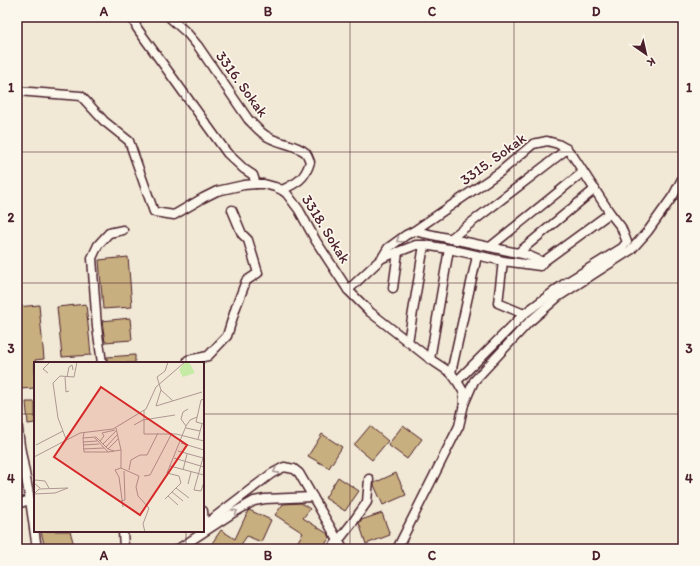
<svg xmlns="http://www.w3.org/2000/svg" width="700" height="566" viewBox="0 0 700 566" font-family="Itim,sans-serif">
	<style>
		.building { fill: #c8af7f; stroke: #4a1f2b }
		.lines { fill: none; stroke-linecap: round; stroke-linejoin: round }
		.minor-casing { stroke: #4a1f2b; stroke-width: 11 }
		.minor { stroke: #fbf7ec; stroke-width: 8 }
		.oneway { stroke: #ab9695 }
		.grid { fill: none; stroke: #4a1f2b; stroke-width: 1; stroke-opacity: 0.55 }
		.labels { text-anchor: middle; stroke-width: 3.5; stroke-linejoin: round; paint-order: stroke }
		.street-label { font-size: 15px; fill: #4a1f2b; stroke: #fbf7ec }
		.inset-road { fill: none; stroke: #ae9892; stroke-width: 1 }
		.view { fill: #d62828; fill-opacity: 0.15; stroke: #d62828; stroke-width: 2 }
		.inset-edge { fill: none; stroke: #4a1f2b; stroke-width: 2 }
		.neatline { fill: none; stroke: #4a1f2b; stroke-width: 1.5 }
		.grid-label { font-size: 13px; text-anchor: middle; font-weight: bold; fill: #4a1f2b }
	</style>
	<rect width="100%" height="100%" fill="#f1e9d6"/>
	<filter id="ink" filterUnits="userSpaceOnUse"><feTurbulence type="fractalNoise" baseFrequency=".025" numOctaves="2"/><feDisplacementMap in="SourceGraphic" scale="8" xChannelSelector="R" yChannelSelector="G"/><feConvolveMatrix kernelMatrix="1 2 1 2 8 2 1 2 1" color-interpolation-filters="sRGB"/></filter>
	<g filter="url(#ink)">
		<g class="building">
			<path d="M 128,257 L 132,307 L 103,309 L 99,260 Z"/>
			<path d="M 86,304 L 91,355 L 62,357 L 57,307 Z"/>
			<path d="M 39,305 L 44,359 L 35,360 L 35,388 L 20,389 L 18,361 L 17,361 L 17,307 Z"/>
			<path d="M 130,318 L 132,340 L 105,342 L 102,321 Z"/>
			<path d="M 135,355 L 135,363 L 107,363 L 107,357 Z"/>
			<path d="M 26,402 L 35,402 L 35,423 L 28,424 Z"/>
			<path d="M 403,425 L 422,439 L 407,459 L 388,445 Z"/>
			<path d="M 370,426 L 388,441 L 372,460 L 354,445 Z"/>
			<path d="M 322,434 L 342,447 L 329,468 L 308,456 Z"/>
			<path d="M 396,473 L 406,495 L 383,505 L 374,485 L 374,483 Z"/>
			<path d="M 338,477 L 359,491 L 345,511 L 325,498 Z"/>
			<path d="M 301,503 L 310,509 L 303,518 L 328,534 L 330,537 L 322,549 L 293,549 L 303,533 L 275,515 L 283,504 Z"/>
			<path d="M 249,510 L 271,520 L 261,542 L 247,536 L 238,549 L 208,549 L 221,530 L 235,539 L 248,511 Z"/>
			<path d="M 382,513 L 390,535 L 366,544 L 359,523 L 361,520 Z"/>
			<path d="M 41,531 L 70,531 L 74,545 L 57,549 L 45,549 Z"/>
		</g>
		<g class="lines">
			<g class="minor-casing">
				<g id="minor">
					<path d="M 136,17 L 134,21 L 137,28 L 227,153 L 244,169 L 253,175 L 256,184"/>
					<path d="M 169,17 L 187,33 L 198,46 L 248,119 C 255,126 261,134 270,138 C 281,144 296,144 306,153 C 308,156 309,159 310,162 C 305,179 297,183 282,190"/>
					<path d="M 17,91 L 81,96 L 104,121 L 129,141 L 154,212 L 174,215 L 203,198 L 217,191 L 244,185 L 256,184 L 264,184 L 275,187 L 282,190 L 287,194 L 299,210 L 316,241 L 348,290 L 370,312 L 430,359 L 451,373 L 457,381 L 464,393 L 464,404"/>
					<path d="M 414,231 L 500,172 L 533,144 L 547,141 L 558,144 L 567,149 L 573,156 L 610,213"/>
					<path d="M 450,239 L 567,149"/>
					<path d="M 490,247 L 583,172"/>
					<path d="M 518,253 L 595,189"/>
					<path d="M 382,258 L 416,245 L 424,245 L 449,249 L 503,261 L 540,266 L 543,262 L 610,213 L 621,227 L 627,242 L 622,248 L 564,284 L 524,314"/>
					<path d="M 393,288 L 398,252"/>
					<path d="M 348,290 L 382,258 L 388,248 L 406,235 L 414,231 L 527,255 L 543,262"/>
					<path d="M 408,342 L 424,245"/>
					<path d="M 430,359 L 449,249"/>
					<path d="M 102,363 L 97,327 L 92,258 L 98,245 L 109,233 L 123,230"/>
					<path d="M 189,363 L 188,360 L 208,356 L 227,336 L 236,307 L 246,281 L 258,273 L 248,240 L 242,234 L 232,210"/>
					<path d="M 451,373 L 477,256"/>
					<path d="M 457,381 L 524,314 L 498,303 L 503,261"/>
					<path d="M 17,421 L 20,446 L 30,500 L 37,549"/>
					<path d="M 17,504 L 30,500"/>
					<path d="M 203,511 L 204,525"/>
					<path d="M 203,526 L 271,474 L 284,467 L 294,469 L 299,473 L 343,549"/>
					<path d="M 123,531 L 124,549"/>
					<path d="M 178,549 L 233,513 L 254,501 L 265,499 L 313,497"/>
					<path d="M 331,549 L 338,541 L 353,522 L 367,502 L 369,479"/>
					<path d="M 397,549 L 459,426 L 464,404 L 474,381 L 528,323 L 558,297 L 631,250 L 648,231 L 673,196 L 683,177"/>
				</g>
			</g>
			<use href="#minor" class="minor"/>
		</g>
		<defs><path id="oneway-chevron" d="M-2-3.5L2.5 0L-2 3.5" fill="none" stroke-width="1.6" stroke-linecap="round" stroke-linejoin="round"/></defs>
		<g class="oneway">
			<use href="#oneway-chevron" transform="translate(399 240) rotate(145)"/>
			<use href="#oneway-chevron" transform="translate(276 471) rotate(151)"/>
			<use href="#oneway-chevron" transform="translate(235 512) rotate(-30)"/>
		</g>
	</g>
	<path class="grid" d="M 186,17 L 186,363M 350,17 L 350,549M 514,17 L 514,549M 17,152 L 683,152M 17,283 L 683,283M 17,414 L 35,414M 203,414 L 683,414M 186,531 L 186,549"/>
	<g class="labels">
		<g class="street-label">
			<text transform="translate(242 84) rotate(54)" y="5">3316. Sokak</text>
			<text transform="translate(493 159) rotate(-36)" y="5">3315. Sokak</text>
			<text transform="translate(326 229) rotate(58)" y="5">3318. Sokak</text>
		</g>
	</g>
	<g transform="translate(34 362)">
		<rect width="170" height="170" fill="#f1e9d6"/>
		<path d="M 151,0 L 155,0 L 161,11 L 149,15 L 145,8 Z" fill="#c5eba5"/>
		<path class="inset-road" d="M 134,0 L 131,9 L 123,15 L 127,28 L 122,44 L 168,30M 14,11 L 9,7 L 16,0M 31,15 L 32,30 L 35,29M 33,15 L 35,5 L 38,3 L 39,8M 127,28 L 139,39M 170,37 L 167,38 L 162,60 L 170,62M 110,48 L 110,72 L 142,72 L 170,79M 100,63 L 109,58 L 141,53M 152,64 L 147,57 L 149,50 L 154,47M 82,66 L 87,88 L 87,106 L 105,114 L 102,125 L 104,134 L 115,146 L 109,162 L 111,170M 152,66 L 166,69M 50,71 L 49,76 L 62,75 L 74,87 L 80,89M 49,76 L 50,90 L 74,90M 61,76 L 74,90 L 87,88M 32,77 L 24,56 L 19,21 L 26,14 L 40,15 L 43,0M 164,77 L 168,62M 66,79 L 70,74 L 68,71 L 81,68M 49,80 L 63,79M 147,81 L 170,88M 69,82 L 82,69M 2,83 L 29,69M 49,83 L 65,82M 72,85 L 83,73M 49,87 L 70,86M 74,87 L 84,77M 144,89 L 169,96M 170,92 L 160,128 L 167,129 L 170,120M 0,95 L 46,71 L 79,67 L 112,47 L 122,25 L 151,0M 140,96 L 170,105M 136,104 L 170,113M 87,106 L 81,108 L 85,115 L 89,145M 95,108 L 97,98 L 106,93 L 113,93 L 124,71M 149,108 L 153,92M 110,114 L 116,113 L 138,71M 154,122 L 157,110M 6,126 L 0,121 L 1,118 L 11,119 L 15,126M 142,126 L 155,136M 138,130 L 149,139M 0,132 L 5,127 L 34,126 L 21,131 L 0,132M 134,134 L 144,143M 131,137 L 147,121 L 145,114 L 133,111 L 152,64 L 156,58 L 163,55M 87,139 L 91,138 L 90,109"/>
		<path class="view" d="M 67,25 L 153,83 L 106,153 L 20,95 Z"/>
		<rect width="170" height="170" class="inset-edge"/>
	</g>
	<rect width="700" height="566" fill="none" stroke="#fbf7ec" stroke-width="44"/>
	<g transform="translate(646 54) rotate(146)" stroke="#fbf7ec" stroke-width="3" paint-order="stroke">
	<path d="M0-3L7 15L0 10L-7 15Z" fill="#4a1f2b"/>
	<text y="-6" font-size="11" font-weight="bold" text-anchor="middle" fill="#4a1f2b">K</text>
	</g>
	<rect x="22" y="22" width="656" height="522" class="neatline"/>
	<g class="grid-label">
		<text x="104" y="16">A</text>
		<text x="268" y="16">B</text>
		<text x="432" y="16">C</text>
		<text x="596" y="16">D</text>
		<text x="11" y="92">1</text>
		<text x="689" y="92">1</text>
		<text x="11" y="222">2</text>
		<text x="689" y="222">2</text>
		<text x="11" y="353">3</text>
		<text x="689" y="353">3</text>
		<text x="11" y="483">4</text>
		<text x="689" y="483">4</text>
		<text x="104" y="560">A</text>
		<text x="268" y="560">B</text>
		<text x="432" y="560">C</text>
		<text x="596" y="560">D</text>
	</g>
</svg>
